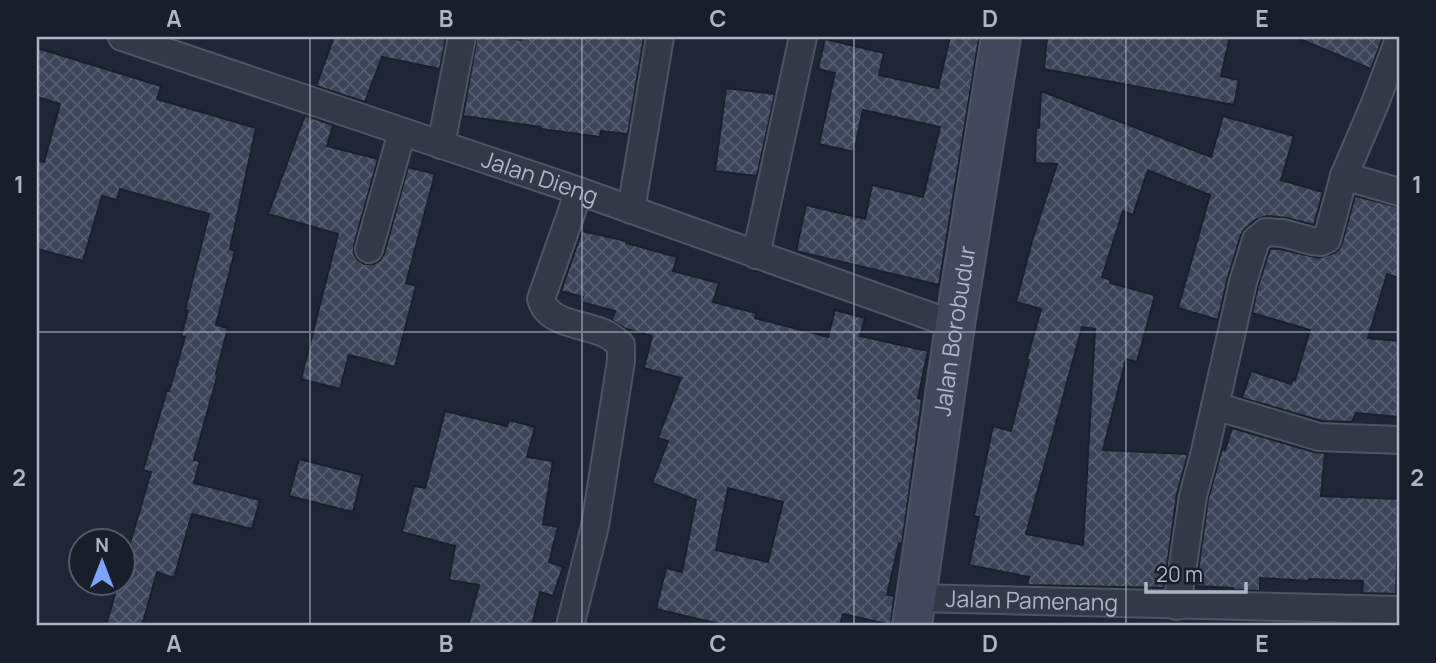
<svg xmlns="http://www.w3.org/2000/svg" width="1436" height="663" viewBox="0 0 1436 663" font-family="Manrope,sans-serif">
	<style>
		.building { fill: url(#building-cross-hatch); stroke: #1a212d; stroke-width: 2; fill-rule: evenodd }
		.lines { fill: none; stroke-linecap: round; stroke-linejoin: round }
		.street-casing { stroke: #4d5462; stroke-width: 30 }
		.secondary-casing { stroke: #4d5462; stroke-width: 42 }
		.street { stroke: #333947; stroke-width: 26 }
		.secondary { stroke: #41485a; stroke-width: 38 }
		.grid { fill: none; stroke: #adb4c4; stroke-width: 2; stroke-opacity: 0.55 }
		.labels { text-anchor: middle; stroke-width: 6; stroke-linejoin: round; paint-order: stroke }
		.street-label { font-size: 23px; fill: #adb4c4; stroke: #181f2b }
		.neatline { fill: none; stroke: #adb4c4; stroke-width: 2.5 }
		.grid-label { font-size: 23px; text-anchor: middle; font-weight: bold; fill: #adb4c4 }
	</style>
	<defs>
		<pattern id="building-cross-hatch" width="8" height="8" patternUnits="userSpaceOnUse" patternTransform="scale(1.75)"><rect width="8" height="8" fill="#3b4557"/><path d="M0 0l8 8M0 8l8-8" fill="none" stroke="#555d6e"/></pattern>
	</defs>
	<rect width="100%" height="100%" fill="#1f2736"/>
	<g class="building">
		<path d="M 334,37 L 446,37 L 440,69 L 382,57 L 365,102 L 316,86 Z"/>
		<path d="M 477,37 L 497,37 L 521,40 L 522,37 L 644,37 L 628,134 L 601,131 L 600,137 L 541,129 L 541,127 L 463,116 Z"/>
		<path d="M 950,37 L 979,38 L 939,285 L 796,251 L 806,205 L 865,219 L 872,185 L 923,197 L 940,127 L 863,110 L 854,152 L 819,144 L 835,73 L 818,69 L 825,39 L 884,53 L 879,75 L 938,88 Z"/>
		<path d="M 1047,37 L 1230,37 L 1221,76 L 1239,80 L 1234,105 L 1044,69 Z"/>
		<path d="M 1295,37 L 1383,37 L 1371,69 Z"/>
		<path d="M 37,48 L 161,86 L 157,99 L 256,128 L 230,249 L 235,251 L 216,325 L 228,328 L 216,374 L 218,374 L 194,460 L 200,461 L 194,483 L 260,500 L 252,529 L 192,514 L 174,578 L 157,572 L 142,626 L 106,626 L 118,583 L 122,583 L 122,570 L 151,472 L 143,470 L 167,390 L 169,391 L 185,337 L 181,336 L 188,311 L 185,310 L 209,214 L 120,189 L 117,200 L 102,196 L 83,261 L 37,249 L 37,160 L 44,162 L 60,104 L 37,97 Z"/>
		<path d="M 726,88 L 775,94 L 757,176 L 715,171 Z"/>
		<path d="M 1041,91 L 1211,157 L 1223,116 L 1294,136 L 1281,180 L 1323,192 L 1314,225 L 1287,218 L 1267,216 L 1256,220 L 1246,228 L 1241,235 L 1228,277 L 1218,320 L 1178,308 L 1210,195 L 1148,170 L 1133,215 L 1123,211 L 1102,277 L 1111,280 L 1110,283 L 1155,295 L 1137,362 L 1126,359 L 1103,450 L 1188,454 L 1177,494 L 1164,588 L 1027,585 L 1029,577 L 969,565 L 979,517 L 974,516 L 993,426 L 1011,431 L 1029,360 L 1027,359 L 1041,309 L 1016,302 L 1032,241 L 1057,164 L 1035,163 L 1036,128 L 1039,128 ZM 1082,327 L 1095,329 L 1083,545 L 1026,534 Z"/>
		<path d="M 305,115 L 333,125 L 327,146 L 378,159 L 354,245 L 354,254 L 358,260 L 364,264 L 374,264 L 380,260 L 384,254 L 408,167 L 435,174 L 406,283 L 416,286 L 395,367 L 349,355 L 340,389 L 301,379 L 338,234 L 268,214 Z"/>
		<path d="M 1355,196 L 1399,207 L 1399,278 L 1387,274 L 1368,338 L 1399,341 L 1399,417 L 1356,413 L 1352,422 L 1322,421 L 1242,398 L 1251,371 L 1291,384 L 1293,379 L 1295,380 L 1310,330 L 1252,313 L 1258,286 L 1270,249 L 1280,249 L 1319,258 L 1334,253 L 1339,249 L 1342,243 Z"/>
		<path d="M 582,231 L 626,241 L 626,243 L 677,257 L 673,271 L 719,283 L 713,302 L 756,313 L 755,318 L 828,337 L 835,310 L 865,318 L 860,336 L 928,351 L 918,398 L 922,399 L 902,544 L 899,543 L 887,595 L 894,596 L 891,625 L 843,614 L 840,626 L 728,626 L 656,609 L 666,568 L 682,572 L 696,500 L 652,483 L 668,441 L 658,438 L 681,378 L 644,368 L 652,336 L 626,329 L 612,320 L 615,311 L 581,302 L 583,297 L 561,291 ZM 728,488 L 783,502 L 768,562 L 716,550 Z"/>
		<path d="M 445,411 L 507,426 L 509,420 L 535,427 L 527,457 L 553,461 L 543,524 L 558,527 L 549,562 L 563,567 L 553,596 L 540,592 L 532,626 L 468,626 L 479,585 L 449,580 L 455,546 L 402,532 L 414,486 L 425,488 Z"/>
		<path d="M 1232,428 L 1314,452 L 1325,453 L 1321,496 L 1399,499 L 1396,594 L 1362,593 L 1363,581 L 1309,579 L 1309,581 L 1260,578 L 1260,591 L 1233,590 L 1233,588 L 1196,586 L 1208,499 L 1222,449 L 1225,450 Z"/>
		<path d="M 299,459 L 362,475 L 353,512 L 289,496 Z"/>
	</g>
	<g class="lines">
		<g class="street-casing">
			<g id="street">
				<path id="s1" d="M 122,37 L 579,191 L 955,325"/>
				<path d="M 441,145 L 462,37"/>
				<path d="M 1344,176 L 1399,192"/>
				<path d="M 631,210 L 660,37"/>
				<path d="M 369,249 L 402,132"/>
				<path d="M 756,255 L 803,37"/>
				<path d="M 1215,406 L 1319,437 L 1399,440"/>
				<path id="s2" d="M 916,598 L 1399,610"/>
				<path d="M 1177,606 L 1193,496 L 1205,451 L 1243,282 L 1256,240 L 1266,232 L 1283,233 L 1312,241 L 1321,242 L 1327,239 L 1344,176 L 1376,101 L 1399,39"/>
				<path d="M 570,626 L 595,526 L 621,361 L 621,345 C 617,342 613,338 608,335 C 586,323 549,326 541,299 L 579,191"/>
			</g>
		</g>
		<g class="secondary-casing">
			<g id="secondary">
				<path id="s3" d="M 912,626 L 955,325 L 1001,37"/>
			</g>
		</g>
		<use href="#street" class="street"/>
		<use href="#secondary" class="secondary"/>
	</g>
	<path class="grid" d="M 310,37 L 310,626M 582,37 L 582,626M 854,37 L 854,626M 1126,37 L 1126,626M 37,332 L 1399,332"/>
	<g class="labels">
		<g class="street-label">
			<text dy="8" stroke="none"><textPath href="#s1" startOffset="441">Jalan Dieng</textPath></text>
			<text dy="8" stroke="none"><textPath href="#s3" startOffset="298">Jalan Borobudur</textPath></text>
			<text dy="8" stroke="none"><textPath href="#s2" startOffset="116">Jalan Pamenang</textPath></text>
		</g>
	</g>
	<rect width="1436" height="663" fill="none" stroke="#181f2b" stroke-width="77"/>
	<g transform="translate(102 562)"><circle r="33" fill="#181f2b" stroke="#545b68" stroke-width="2"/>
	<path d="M0-5L12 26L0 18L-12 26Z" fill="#7ea4f7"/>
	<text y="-10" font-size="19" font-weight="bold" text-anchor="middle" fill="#adb4c4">N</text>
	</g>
	<path d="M1146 582v10h100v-10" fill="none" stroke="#adb4c4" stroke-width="3.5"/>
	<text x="1156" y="582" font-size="21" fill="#adb4c4" stroke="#181f2b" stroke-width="5" paint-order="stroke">20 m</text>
	<rect x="38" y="38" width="1360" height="586" class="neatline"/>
	<g class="grid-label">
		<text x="174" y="27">A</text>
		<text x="446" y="27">B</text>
		<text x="718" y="27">C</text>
		<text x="990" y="27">D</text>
		<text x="1262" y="27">E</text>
		<text x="19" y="193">1</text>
		<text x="1417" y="193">1</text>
		<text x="19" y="486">2</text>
		<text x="1417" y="486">2</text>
		<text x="174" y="652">A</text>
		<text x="446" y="652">B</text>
		<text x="718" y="652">C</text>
		<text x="990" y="652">D</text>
		<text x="1262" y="652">E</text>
	</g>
</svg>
